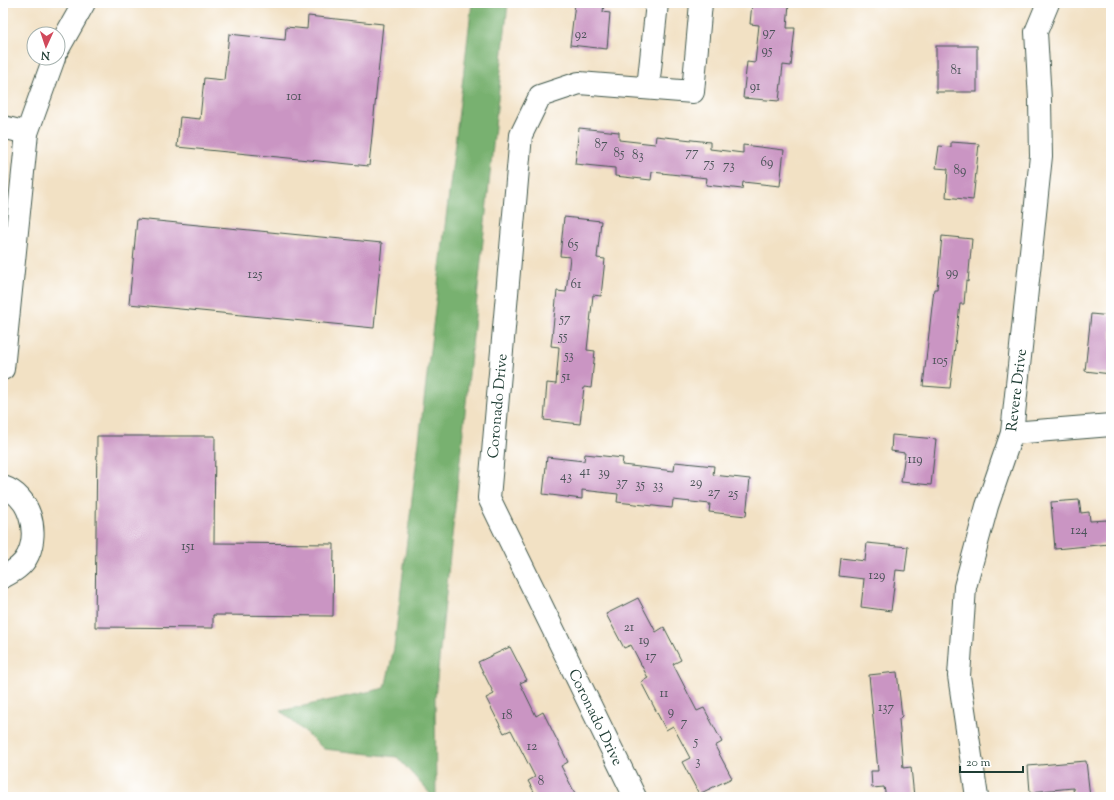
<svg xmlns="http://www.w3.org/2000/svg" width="1114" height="800" viewBox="0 0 1114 800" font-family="'Sorts Mill Goudy',serif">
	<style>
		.forest { fill: #78b16f; stroke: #4c7752 }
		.building { fill: #ca95c3 }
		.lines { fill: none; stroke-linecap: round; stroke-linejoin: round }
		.minor-casing { stroke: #3f564a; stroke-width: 24 }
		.minor { stroke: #fff; stroke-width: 22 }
		.labels { text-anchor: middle; stroke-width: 3.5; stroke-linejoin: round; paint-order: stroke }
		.number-label { font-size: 13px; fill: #4a5358 }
		.street-label { font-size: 15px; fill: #1f3d34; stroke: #fff }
	</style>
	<rect width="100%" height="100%" fill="#fff"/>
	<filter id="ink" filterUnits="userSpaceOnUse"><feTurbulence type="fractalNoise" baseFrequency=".025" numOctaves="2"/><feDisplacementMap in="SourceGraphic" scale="8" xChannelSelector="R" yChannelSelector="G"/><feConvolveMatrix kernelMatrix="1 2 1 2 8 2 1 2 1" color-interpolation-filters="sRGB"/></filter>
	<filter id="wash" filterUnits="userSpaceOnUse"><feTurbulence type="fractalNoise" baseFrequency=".012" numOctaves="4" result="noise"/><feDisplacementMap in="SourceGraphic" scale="16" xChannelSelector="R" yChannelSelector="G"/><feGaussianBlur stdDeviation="0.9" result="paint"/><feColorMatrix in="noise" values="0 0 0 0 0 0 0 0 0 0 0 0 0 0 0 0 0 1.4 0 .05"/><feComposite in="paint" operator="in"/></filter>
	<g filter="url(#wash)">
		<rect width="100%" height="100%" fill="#f2e1c4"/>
		<path class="forest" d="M 472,3 L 508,3 L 435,698 L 436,797 L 433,797 L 397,757 L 324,749 L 281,711 L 385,688 L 394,648 Z"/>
		<g id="blocks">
			<g class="building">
				<path d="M 575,3 L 604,3 L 603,12 L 610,13 L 607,49 L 570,45 Z"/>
				<path d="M 752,3 L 789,3 L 787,28 L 795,28 L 791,66 L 783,65 L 779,101 L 743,98 L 747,62 L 755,63 L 759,25 L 750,24 Z"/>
				<path d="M 308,16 L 383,24 L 369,166 L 177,147 L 180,117 L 200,119 L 204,78 L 224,80 L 229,34 L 285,40 L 286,27 L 307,29 Z"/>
				<rect x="936" y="46" width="41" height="46"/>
				<path d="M 579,128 L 619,132 L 619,140 L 655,144 L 656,136 L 710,142 L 710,149 L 743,153 L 743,145 L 784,150 L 780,186 L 743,182 L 742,189 L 706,185 L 707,178 L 652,172 L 651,180 L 615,176 L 615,168 L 575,164 Z"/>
				<path d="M 951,142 L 979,144 L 973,200 L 946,197 L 948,169 L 936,168 L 939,146 L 951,147 Z"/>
				<path d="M 564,217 L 601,221 L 597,258 L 605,259 L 601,296 L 593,295 L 587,350 L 595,351 L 591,388 L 584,387 L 580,424 L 544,420 L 547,383 L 556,384 L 559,347 L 551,346 L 557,291 L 566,292 L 570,257 L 560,256 Z"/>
				<path d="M 137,219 L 382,243 L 374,328 L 129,304 Z"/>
				<path d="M 942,236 L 972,239 L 968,282 L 966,281 L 964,304 L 960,304 L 950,388 L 923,386 L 934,289 L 937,289 Z"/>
				<path d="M 1091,314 L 1111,316 L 1111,374 L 1085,371 Z"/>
				<path d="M 892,435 L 936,439 L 931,485 L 901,482 L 905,453 L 891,451 Z"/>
				<path d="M 97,436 L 215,436 L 214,543 L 334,544 L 333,616 L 213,615 L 213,628 L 95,627 Z"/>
				<path d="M 585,454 L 623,458 L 622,465 L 674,471 L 675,462 L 714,466 L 713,475 L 750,479 L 746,516 L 709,512 L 710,504 L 673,500 L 672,508 L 617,502 L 618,494 L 582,490 L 582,499 L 543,494 L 547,457 L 584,461 Z"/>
				<path d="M 1079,500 L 1081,513 L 1089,512 L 1090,521 L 1107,520 L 1109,544 L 1055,549 L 1051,502 Z"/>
				<path d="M 867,543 L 908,547 L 905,571 L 896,570 L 891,611 L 861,607 L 864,579 L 839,576 L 841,558 L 865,561 Z"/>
				<path d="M 638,598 L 656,632 L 664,627 L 681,660 L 673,664 L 697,711 L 704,708 L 722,742 L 715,746 L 732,778 L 699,794 L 682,762 L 690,758 L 673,726 L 666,730 L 641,682 L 648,678 L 631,645 L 624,648 L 606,614 Z"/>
				<path d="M 510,647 L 527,680 L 520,683 L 536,716 L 543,712 L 568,762 L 561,766 L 577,797 L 537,797 L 528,781 L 535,777 L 511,730 L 504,733 L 486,698 L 494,694 L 478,662 Z"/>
				<path d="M 897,672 L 902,716 L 899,719 L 903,768 L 911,767 L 914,797 L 886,797 L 884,787 L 872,788 L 871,771 L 878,771 L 869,675 Z"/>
				<path d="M 1086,761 L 1090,797 L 1074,797 L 1073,788 L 1030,792 L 1028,766 Z"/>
			</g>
		</g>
	</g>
	<g filter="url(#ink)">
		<use href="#blocks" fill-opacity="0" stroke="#3f564a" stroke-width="1"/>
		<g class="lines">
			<g class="minor-casing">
				<g id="minor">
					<path d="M 58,49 L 84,3"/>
					<path d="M 648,88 L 657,3"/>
					<path d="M 3,127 L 27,133"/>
					<path d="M 3,369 L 27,133 L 54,58"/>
					<path d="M 1012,433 L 1111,425"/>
					<path d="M 3,487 C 30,496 39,531 28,555 C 23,566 13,572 3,577"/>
					<path d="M 635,797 L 489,498 L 521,135 L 540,96 L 579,83 L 693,92 L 701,3"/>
					<path d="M 977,797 L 959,676 L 965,587 L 987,506 L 1012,433 L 1041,156 L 1040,100 L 1036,32 L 1048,3"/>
				</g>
			</g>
			<use href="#minor" class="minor"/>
		</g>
	</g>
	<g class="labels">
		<g class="number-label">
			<text x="769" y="36">97</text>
			<text x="581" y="38">92</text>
			<text x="767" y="54">95</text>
			<text x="956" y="74">81</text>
			<text x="755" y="90">91</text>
			<text x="294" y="100">101</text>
			<text x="601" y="148">87</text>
			<text x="692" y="156">77</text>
			<text x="619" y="157">85</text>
			<text x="638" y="159">83</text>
			<text x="767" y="166">69</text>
			<text x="709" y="167">75</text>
			<text x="729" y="169">73</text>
			<text x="960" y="174">89</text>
			<text x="573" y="248">65</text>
			<text x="952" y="276">99</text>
			<text x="255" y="278">125</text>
			<text x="576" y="288">61</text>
			<text x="565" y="322">57</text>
			<text x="563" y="340">55</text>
			<text x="569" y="359">53</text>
			<text x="940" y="364">105</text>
			<text x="566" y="380">51</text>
			<text x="915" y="463">119</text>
			<text x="585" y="475">41</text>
			<text x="604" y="476">39</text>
			<text x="566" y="480">43</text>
			<text x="622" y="486">37</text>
			<text x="696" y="486">29</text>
			<text x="640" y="488">35</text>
			<text x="658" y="489">33</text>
			<text x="714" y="496">27</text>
			<text x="733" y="497">25</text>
			<text x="1079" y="534">124</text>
			<text x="188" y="550">151</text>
			<text x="877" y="579">129</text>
			<text x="629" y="631">21</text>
			<text x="644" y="644">19</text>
			<text x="651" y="660">17</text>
			<text x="664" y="697">11</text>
			<text x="886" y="711">137</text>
			<text x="671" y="715">9</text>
			<text x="507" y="719">18</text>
			<text x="684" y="726">7</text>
			<text x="696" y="745">5</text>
			<text x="532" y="750">12</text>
			<text x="698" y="765">3</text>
			<text x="541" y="785">8</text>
		</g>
		<g class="street-label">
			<text transform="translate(1016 390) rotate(-83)" y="5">Revere Drive</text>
			<text transform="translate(497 406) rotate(-85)" y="5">Coronado Drive</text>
			<text transform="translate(596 717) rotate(64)" y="5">Coronado Drive</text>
		</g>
	</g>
	<rect width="1114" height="800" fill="none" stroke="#fff" stroke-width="16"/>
	<g transform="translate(46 46) rotate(183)"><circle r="19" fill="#ffffff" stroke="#a5b1ae"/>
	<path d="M0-3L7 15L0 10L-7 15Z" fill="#d1495b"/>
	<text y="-6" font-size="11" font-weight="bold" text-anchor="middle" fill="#1f3d34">N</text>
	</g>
	<path d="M960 766v6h63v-6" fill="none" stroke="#1f3d34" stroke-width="2"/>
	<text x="966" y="766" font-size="12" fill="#1f3d34" stroke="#ffffff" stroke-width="3" paint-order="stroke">20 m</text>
</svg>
